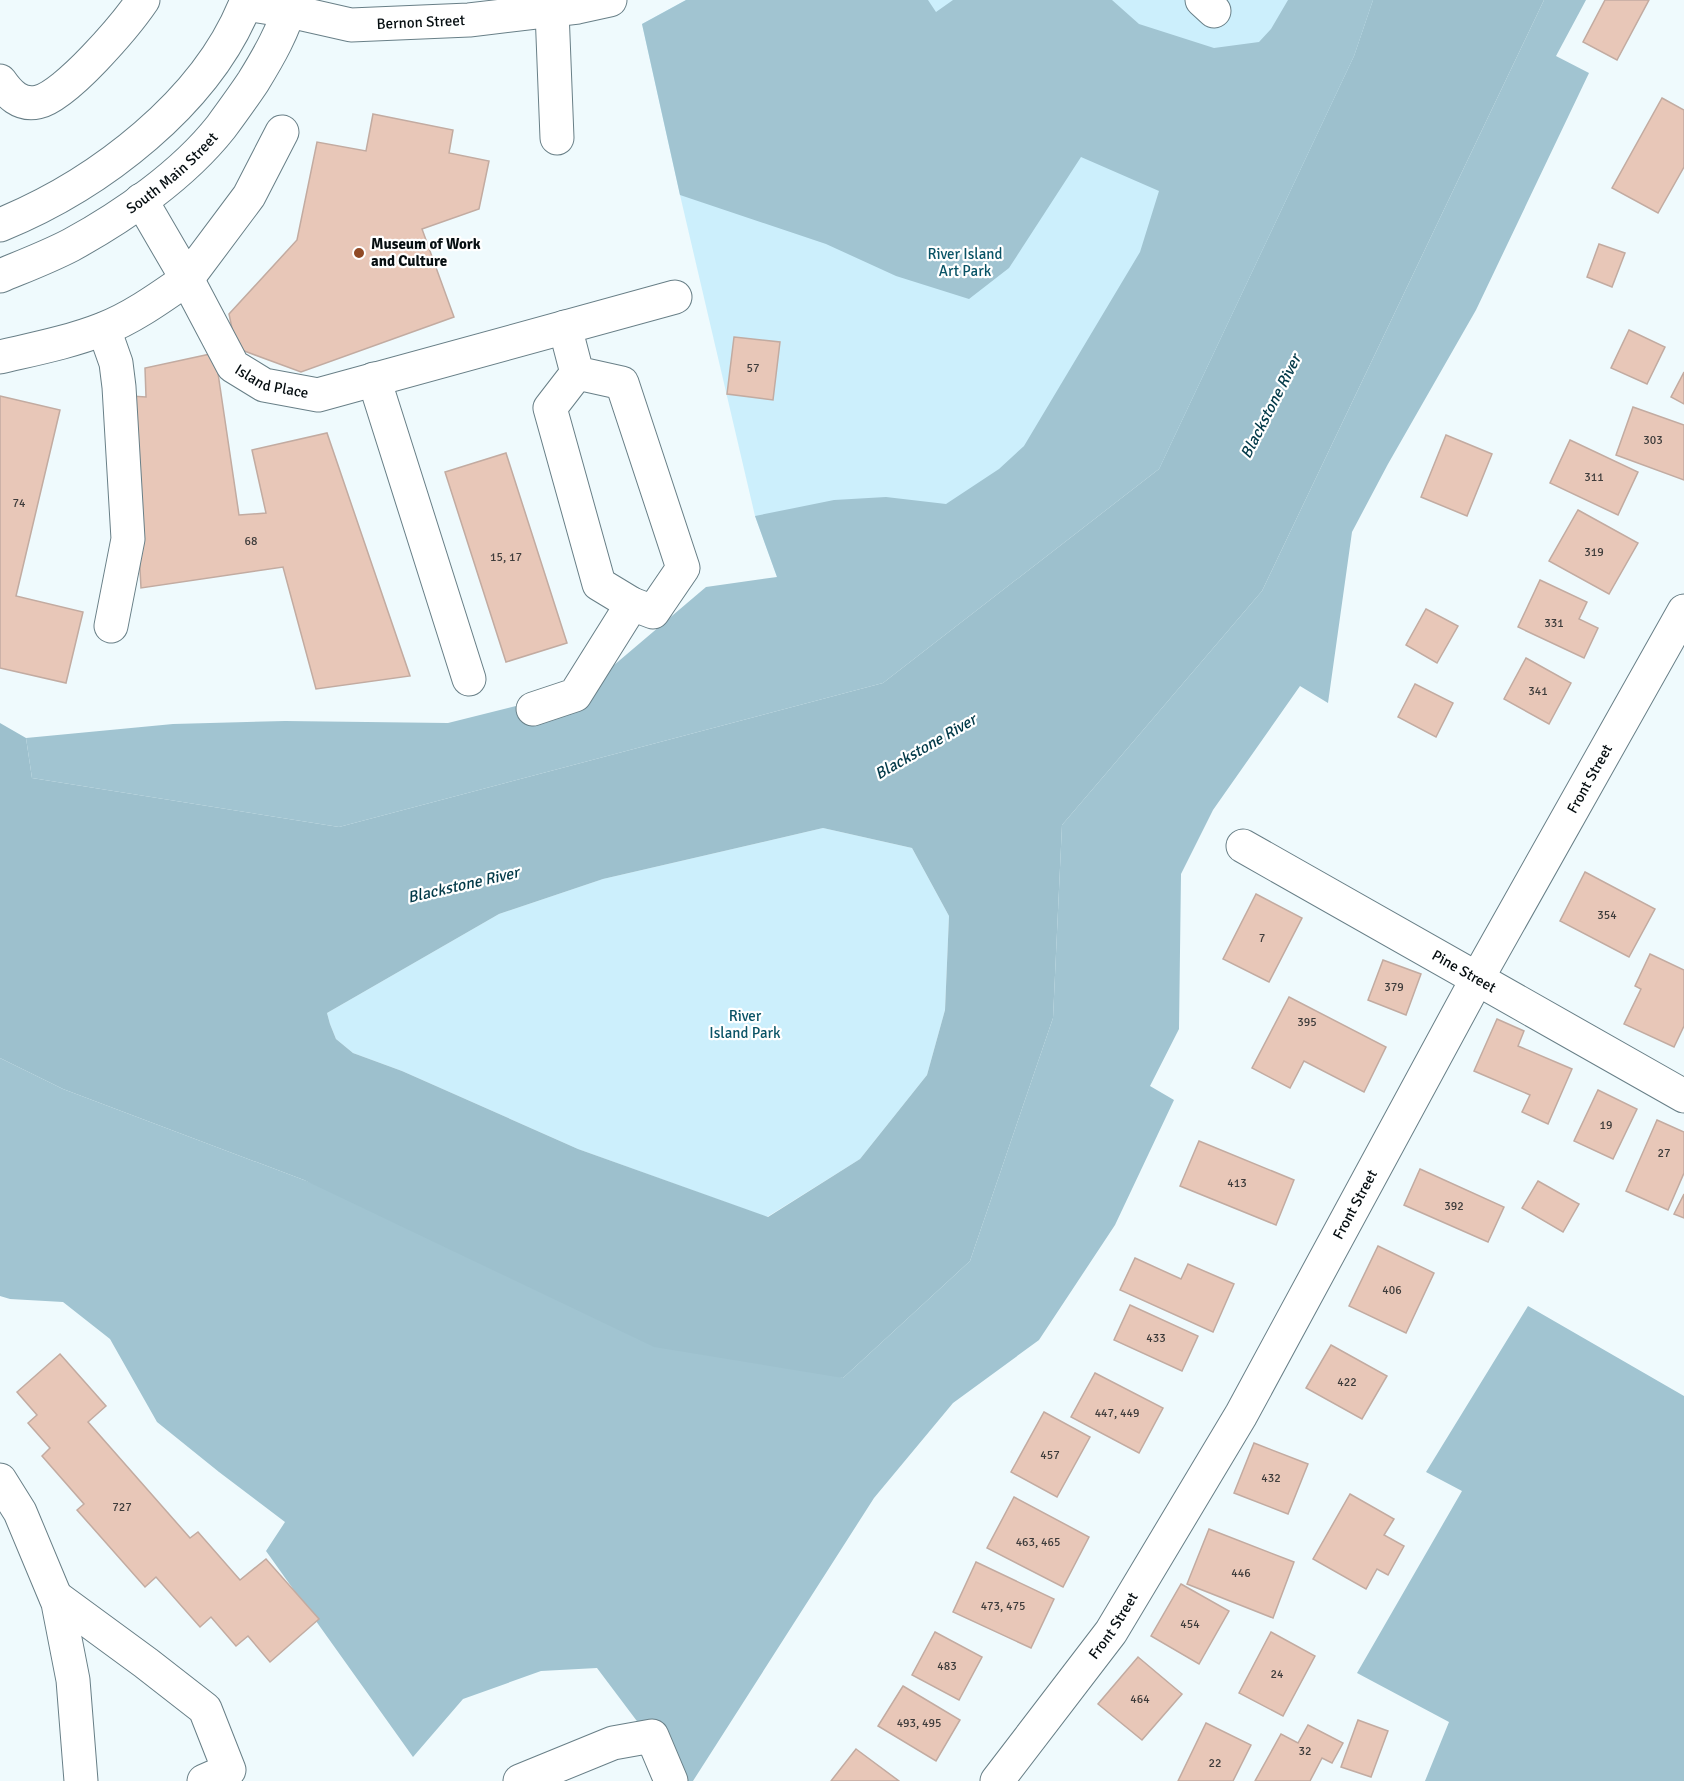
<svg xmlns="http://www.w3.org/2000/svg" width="1684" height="1781" viewBox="0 0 1684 1781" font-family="Signika,sans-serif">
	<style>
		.green { fill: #cceffc }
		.forest { fill: #a1c4d1 }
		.water { fill: #9dc0cd; fill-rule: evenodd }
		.building { fill: #e8c7b8; stroke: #c2aba1; stroke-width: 1.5 }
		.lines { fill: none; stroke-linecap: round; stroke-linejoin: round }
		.minor-casing { stroke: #687f87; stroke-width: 35 }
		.major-casing { stroke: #687f87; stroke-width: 35 }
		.minor { stroke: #fff; stroke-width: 33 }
		.major { stroke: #fff; stroke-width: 33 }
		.poi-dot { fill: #904925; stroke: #fff; stroke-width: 2 }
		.labels { text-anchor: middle; stroke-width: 4.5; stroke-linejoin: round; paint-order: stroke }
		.number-label { font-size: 12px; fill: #3e3c3b }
		.street-label { font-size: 15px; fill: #060e11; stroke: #fff }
		.poi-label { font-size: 15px; font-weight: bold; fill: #060e11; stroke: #fff; text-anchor: start }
		.park-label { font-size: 15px; fill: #095366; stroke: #fff }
		.water-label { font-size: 16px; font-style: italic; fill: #023948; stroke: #fff }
	</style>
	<rect width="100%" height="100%" fill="#effafd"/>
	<g class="green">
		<path d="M 686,0 L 1373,0 L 1354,56 L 1159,469 L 777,577 L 755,516 L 680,195 L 642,24 Z"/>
		<path d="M 823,828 L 912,848 L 949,916 L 945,1010 L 927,1075 L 860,1159 L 767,1217 L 578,1149 L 402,1071 L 353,1053 L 336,1039 L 330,1024 L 327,1013 L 499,914 L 603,879 Z"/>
	</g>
	<g class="forest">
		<path d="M 686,0 L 928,0 L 936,12 L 953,0 L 1112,0 L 1139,24 L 1214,48 L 1259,42 L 1271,29 L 1288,0 L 1373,0 L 1354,56 L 1159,469 L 883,683 L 339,827 L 32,778 L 26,738 L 173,724 L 285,721 L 448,723 L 587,688 L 706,587 L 777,577 L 755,516 L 834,500 L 886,497 L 946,504 L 999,469 L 1024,446 L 1140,252 L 1159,191 L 1081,157 L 1009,268 L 969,299 L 896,276 L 826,244 L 680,195 L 642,24 Z"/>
		<path d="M 1544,0 L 1586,0 L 1556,56 L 1589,73 L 1476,310 L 1388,464 L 1352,532 L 1328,703 L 1300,686 L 1213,810 L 1181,874 L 1179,1029 L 1150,1086 L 1174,1100 L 1115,1225 L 1039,1340 L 953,1403 L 874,1498 L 693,1781 L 682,1781 L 597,1668 L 541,1671 L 463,1699 L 413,1757 L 266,1551 L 285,1522 L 219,1472 L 157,1422 L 110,1339 L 63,1302 L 10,1299 L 0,1296 L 0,1058 L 63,1089 L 304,1180 L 843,1378 L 970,1261 L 1053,1018 L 1062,825 L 1262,591 Z"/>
		<path d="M 1528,1306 L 1684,1396 L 1684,1781 L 1425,1781 L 1449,1722 L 1357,1673 L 1462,1491 L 1426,1472 Z"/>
	</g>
	<path class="water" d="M 1373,0 L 1544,0 L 1262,591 L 1062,825 L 1053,1018 L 970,1261 L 843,1378 L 654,1347 L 304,1180 L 63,1089 L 0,1058 L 0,723 L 26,738 L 32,778 L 339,827 L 883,683 L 1159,469 L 1354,56 ZM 823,828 L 912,848 L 949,916 L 945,1010 L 927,1075 L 860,1159 L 768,1217 L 578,1149 L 402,1071 L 353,1053 L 336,1039 L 330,1024 L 327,1013 L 499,914 L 603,879 Z"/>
	<g class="building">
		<path d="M 1605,0 L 1649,0 L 1617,60 L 1583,42 Z"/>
		<path d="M 1662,98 L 1684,110 L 1684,167 L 1658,213 L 1612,188 Z"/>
		<path d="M 373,114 L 453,130 L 449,153 L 489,161 L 479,209 L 422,229 L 454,317 L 301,372 L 236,348 L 229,314 L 297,240 L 317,142 L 366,151 Z"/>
		<path d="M 1599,244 L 1625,253 L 1612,287 L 1587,277 Z"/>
		<path d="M 1629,330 L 1665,347 L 1647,384 L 1611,368 Z"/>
		<path d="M 734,337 L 780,342 L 773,400 L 727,394 Z"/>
		<path d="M 215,353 L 239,515 L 266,513 L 252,450 L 327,433 L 410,676 L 316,689 L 283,567 L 141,588 L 131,396 L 146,397 L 145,368 Z"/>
		<path d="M 1684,372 L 1684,404 L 1671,397 Z"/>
		<path d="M 0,396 L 60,410 L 16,596 L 83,612 L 66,683 L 0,668 Z"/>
		<path d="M 1633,407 L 1684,425 L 1684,480 L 1616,455 Z"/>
		<path d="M 1446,435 L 1492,454 L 1467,516 L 1421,497 Z"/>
		<path d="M 1570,440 L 1638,472 L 1618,515 L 1550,483 Z"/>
		<path d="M 506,453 L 567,643 L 506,662 L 445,472 Z"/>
		<path d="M 1578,510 L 1638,543 L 1609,594 L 1549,561 Z"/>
		<path d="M 1540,580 L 1587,602 L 1579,619 L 1598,628 L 1584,658 L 1518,627 Z"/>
		<path d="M 1426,609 L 1458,626 L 1437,663 L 1406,645 Z"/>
		<path d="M 1526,658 L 1571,683 L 1549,724 L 1504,699 Z"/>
		<path d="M 1415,684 L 1453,703 L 1436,737 L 1398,717 Z"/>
		<path d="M 1585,872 L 1655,909 L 1629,957 L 1560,921 Z"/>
		<path d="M 1256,894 L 1302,918 L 1269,982 L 1223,959 Z"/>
		<path d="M 1650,954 L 1684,970 L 1684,1026 L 1674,1047 L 1624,1024 L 1641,989 L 1635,986 Z"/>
		<path d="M 1383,960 L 1421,974 L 1406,1015 L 1368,1000 Z"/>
		<path d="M 1289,997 L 1386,1047 L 1364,1092 L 1304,1061 L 1290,1088 L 1252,1068 Z"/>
		<path d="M 1497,1019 L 1524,1031 L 1518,1046 L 1572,1069 L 1548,1124 L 1522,1112 L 1530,1095 L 1474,1071 Z"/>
		<path d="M 1598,1090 L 1637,1109 L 1613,1159 L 1574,1141 Z"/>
		<path d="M 1657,1120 L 1684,1132 L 1684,1173 L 1668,1210 L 1626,1191 Z"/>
		<path d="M 1199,1141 L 1294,1180 L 1276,1225 L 1180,1186 Z"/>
		<path d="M 1420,1169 L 1504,1207 L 1488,1242 L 1404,1205 Z"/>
		<path d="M 1538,1181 L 1579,1204 L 1563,1232 L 1522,1208 Z"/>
		<path d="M 1684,1194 L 1684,1218 L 1674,1214 Z"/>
		<path d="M 1378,1246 L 1434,1273 L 1406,1333 L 1349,1306 Z"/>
		<path d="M 1135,1258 L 1181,1279 L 1188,1264 L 1234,1284 L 1213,1332 L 1120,1290 Z"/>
		<path d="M 1130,1305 L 1198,1336 L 1182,1371 L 1114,1340 Z"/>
		<path d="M 1331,1345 L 1387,1376 L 1362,1419 L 1306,1388 Z"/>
		<path d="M 60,1354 L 106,1406 L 88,1422 L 190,1538 L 198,1532 L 240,1580 L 266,1559 L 319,1619 L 270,1662 L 248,1636 L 236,1646 L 211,1617 L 200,1627 L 156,1577 L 145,1587 L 77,1510 L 84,1504 L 42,1456 L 50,1448 L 28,1423 L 37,1415 L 17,1392 Z"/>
		<path d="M 1095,1373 L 1163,1408 L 1139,1453 L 1071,1417 Z"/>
		<path d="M 1044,1412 L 1090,1437 L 1057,1497 L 1011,1472 Z"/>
		<path d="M 1254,1443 L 1308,1464 L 1288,1514 L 1234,1493 Z"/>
		<path d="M 1350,1494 L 1394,1519 L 1384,1535 L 1404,1546 L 1388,1575 L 1377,1569 L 1366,1589 L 1313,1559 Z"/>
		<path d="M 1014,1497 L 1089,1537 L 1063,1587 L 987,1548 Z"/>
		<path d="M 1209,1529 L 1294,1562 L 1273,1618 L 1187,1584 Z"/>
		<path d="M 976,1562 L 1054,1599 L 1031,1648 L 953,1612 Z"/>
		<path d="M 1181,1584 L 1229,1611 L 1199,1664 L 1151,1636 Z"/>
		<path d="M 935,1632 L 982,1657 L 959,1700 L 912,1675 Z"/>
		<path d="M 1271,1632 L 1315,1656 L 1283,1716 L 1239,1693 Z"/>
		<path d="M 1138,1657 L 1182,1694 L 1142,1740 L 1098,1704 Z"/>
		<path d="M 903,1686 L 960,1720 L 936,1761 L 878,1726 Z"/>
		<path d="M 1358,1720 L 1388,1731 L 1371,1777 L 1341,1767 Z"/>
		<path d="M 1206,1723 L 1251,1745 L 1233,1781 L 1178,1781 Z"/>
		<path d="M 1308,1725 L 1343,1743 L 1332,1763 L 1322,1758 L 1310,1781 L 1255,1781 L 1281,1734 L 1298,1743 Z"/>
		<path d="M 856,1749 L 899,1781 L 831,1781 Z"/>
	</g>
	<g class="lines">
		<g class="minor-casing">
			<g id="minor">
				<path d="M 1202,0 L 1214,11"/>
				<path d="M 552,11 L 557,138"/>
				<path d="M 0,81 C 9,94 20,106 38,102 C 66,96 126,25 143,0"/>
				<path d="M 141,200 L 187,279 L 249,196 L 282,132"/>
				<path d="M 565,327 L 577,373 L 622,383 L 683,568 L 653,612 L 632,604 L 599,584 L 550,408 L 577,373"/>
				<path d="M 104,329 L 116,363 L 119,387 L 128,539 L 111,626"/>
				<path id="s1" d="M 0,357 C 34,349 70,342 103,329 C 132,318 161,297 187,279 L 233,366 L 264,385 L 318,395 L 675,297"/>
				<path d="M 374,379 L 469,679"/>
				<path d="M 533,709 L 575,695 L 632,604"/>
				<path id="s2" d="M 1243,846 L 1684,1096"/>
				<path d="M 0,1480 L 20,1512 L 58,1603 L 73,1680 L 81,1781"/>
				<path d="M 56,1597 L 146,1663 L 205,1709 L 229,1770 L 204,1781"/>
				<path d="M 520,1781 L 613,1743 L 652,1736 L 671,1781"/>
				<path id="s3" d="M 997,1781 L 1111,1632 L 1241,1415 L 1477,979 L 1684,611"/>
			</g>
		</g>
		<g class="major-casing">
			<g id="major">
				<path id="s4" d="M 246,4 L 289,11 L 351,25 L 469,20 L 578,7 L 610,0"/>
				<path d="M 0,225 C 98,185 208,102 247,0"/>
				<path id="s5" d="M 0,276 C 24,266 48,257 71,245 C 124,216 183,175 221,127 C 232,112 243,97 253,82 C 269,56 284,30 292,0"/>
			</g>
		</g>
		<use href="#minor" class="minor"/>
		<use href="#major" class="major"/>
	</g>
	<circle class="poi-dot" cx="359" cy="253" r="6"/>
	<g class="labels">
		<g class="number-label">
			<text x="753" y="372">57</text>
			<text x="1653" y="444">303</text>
			<text x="1594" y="481">311</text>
			<text x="19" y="507">74</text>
			<text x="251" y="545">68</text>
			<text x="1594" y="556">319</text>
			<text x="506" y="561">15, 17</text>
			<text x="1554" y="627">331</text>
			<text x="1538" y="695">341</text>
			<text x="1607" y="919">354</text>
			<text x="1262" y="942">7</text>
			<text x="1394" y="991">379</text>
			<text x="1307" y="1026">395</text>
			<text x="1606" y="1129">19</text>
			<text x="1664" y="1157">27</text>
			<text x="1237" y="1187">413</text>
			<text x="1454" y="1210">392</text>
			<text x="1392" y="1294">406</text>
			<text x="1156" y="1342">433</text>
			<text x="1347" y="1386">422</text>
			<text x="1117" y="1417">447, 449</text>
			<text x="1050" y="1459">457</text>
			<text x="1271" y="1482">432</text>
			<text x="122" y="1511">727</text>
			<text x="1038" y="1546">463, 465</text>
			<text x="1241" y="1577">446</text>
			<text x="1003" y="1610">473, 475</text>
			<text x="1190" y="1628">454</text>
			<text x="947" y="1670">483</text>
			<text x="1277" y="1678">24</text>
			<text x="1140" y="1703">464</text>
			<text x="919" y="1727">493, 495</text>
			<text x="1305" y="1755">32</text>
			<text x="1215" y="1767">22</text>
		</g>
		<g class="street-label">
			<text dy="5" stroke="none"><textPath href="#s4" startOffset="177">Bernon Street</textPath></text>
			<text dy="5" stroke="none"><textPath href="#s5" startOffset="202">South Main Street</textPath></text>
			<text dy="5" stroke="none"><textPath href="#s1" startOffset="346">Island Place</textPath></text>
			<text dy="5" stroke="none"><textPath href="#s3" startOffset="1166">Front Street</textPath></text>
			<text dy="5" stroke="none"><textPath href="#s2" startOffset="254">Pine Street</textPath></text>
			<text dy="5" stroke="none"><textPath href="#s3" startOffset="680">Front Street</textPath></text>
			<text dy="5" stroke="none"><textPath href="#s3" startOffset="194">Front Street</textPath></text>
		</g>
		<g class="poi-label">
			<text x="371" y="249">Museum of Work<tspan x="371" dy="17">and Culture</tspan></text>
		</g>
		<g class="park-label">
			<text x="965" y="259">River Island<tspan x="965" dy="17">Art Park</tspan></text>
			<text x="745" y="1021">River<tspan x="745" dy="17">Island Park</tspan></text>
		</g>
		<g class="water-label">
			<text transform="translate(1270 406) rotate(-63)" y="6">Blackstone River</text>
			<text transform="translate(925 746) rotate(-30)" y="6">Blackstone River</text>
			<text transform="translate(463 884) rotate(-13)" y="6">Blackstone River</text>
		</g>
	</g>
</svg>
